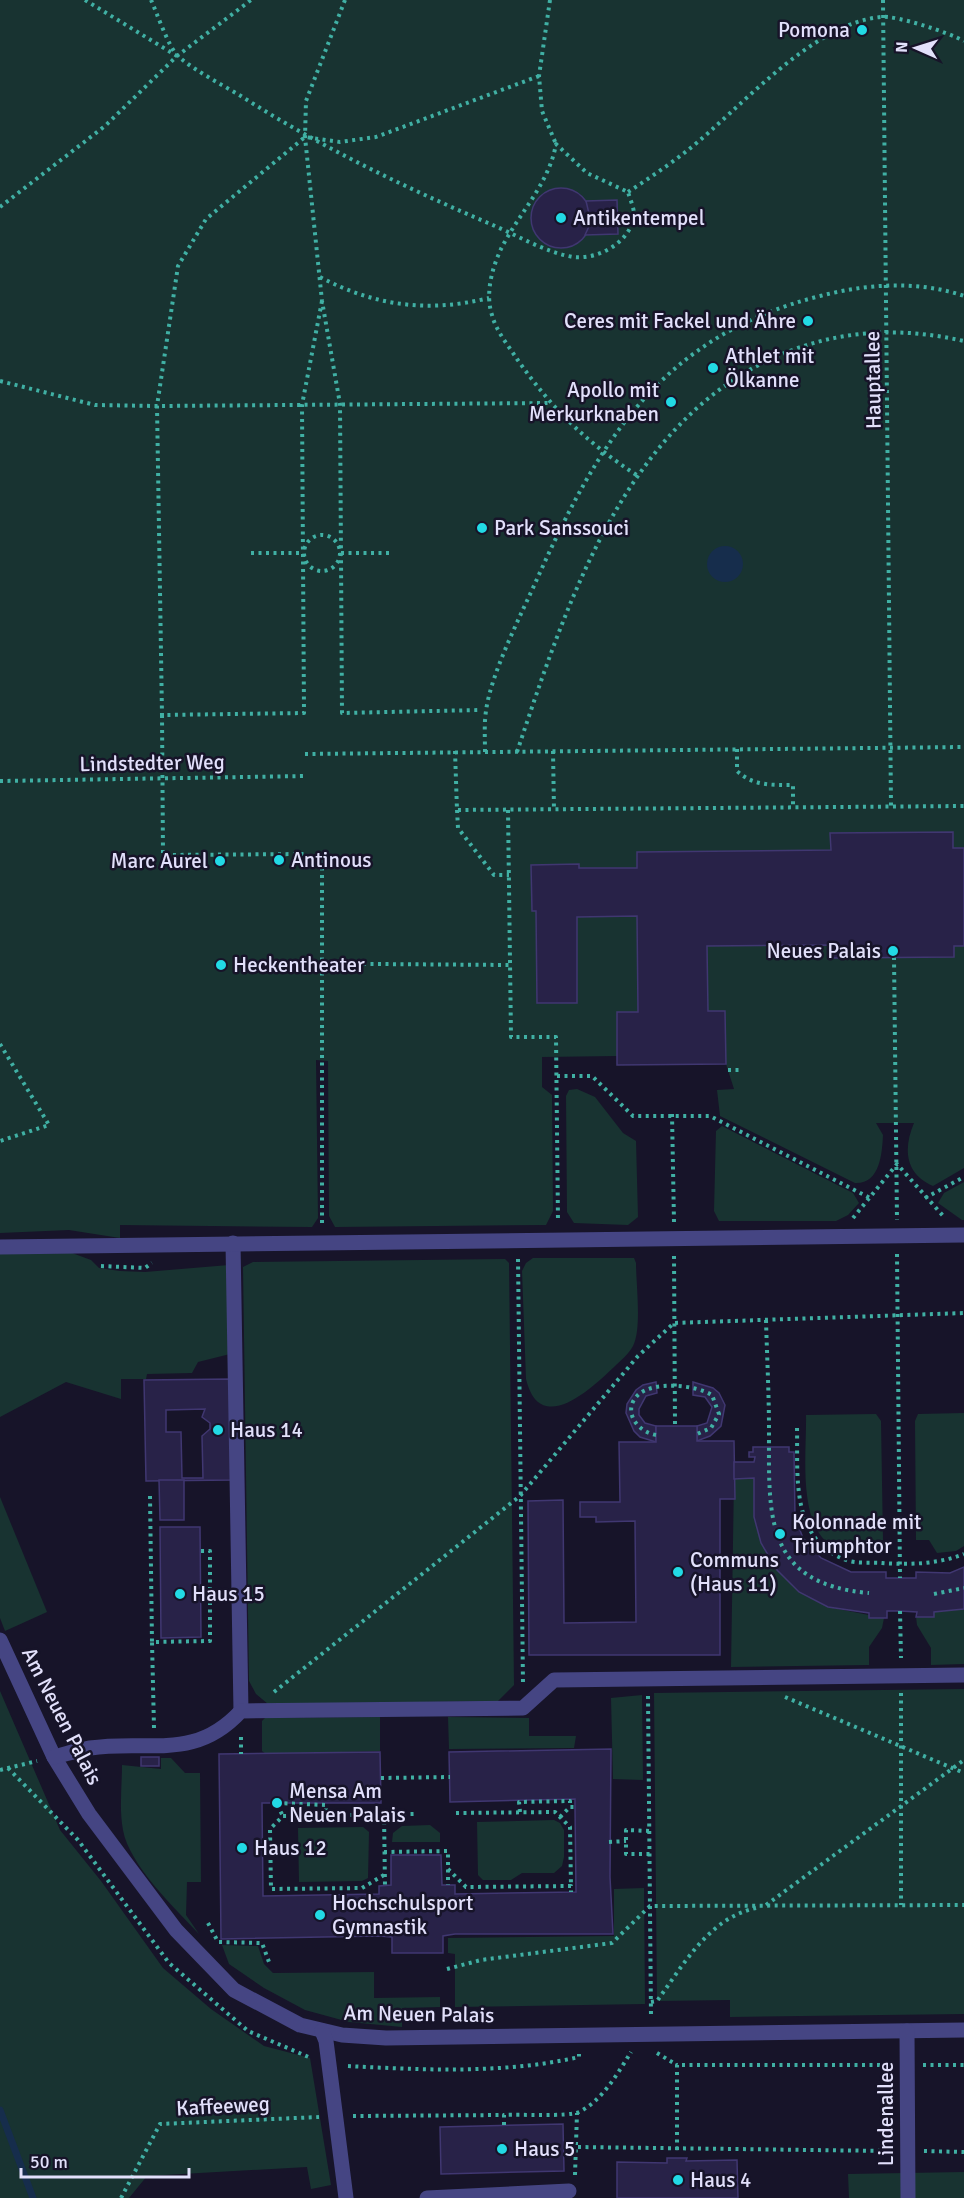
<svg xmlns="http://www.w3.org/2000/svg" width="964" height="2198" viewBox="0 0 964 2198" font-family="Signika,sans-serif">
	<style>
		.green { fill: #183331 }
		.water { fill: #162d4c }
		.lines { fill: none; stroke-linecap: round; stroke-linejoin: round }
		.stream { stroke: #162d4c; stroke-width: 7 }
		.building { fill: #282248; stroke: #403771; stroke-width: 1.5; fill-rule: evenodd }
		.path { stroke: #40b0a4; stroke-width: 4; stroke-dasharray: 3 4.5; stroke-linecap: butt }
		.minor { stroke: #454583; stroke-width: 15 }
		.poi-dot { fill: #22dae5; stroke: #171429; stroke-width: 2 }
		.labels { text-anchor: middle; stroke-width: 5; stroke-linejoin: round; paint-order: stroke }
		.poi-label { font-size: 21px; fill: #e2e0fb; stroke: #171429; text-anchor: start }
		.street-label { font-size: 21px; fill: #e2e0fb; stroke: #171429 }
	</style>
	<rect width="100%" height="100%" fill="#171429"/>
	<g class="green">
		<path d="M 0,0 L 964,0 L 964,1168 L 933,1186 C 905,1174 903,1149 914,1123 L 876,1123 L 883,1135 C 882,1154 880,1184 855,1183 L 720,1116 L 717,1090 L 734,1089 L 726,1064 L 617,1065 L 617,1056 L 542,1057 L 542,1087 L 552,1095 L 553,1211 L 546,1225 L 335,1227 L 329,1216 L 328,1061 L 316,1060 L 318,1218 L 312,1227 L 120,1225 L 120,1238 L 69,1230 L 0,1233 Z"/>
		<path d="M 577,1089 L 595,1097 L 623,1133 L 636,1141 L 638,1217 L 628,1225 L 574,1223 L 567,1212 L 566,1096 L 569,1090 Z"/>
		<path d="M 722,1126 L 853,1193 L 859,1203 L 848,1215 L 836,1221 L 719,1221 L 714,1211 L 716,1131 Z"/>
		<path d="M 964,1182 L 964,1220 L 962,1220 L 938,1203 L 944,1193 Z"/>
		<path d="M 72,1253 L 91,1260 L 99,1268 L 120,1271 L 145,1272 L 229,1265 L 230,1354 L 198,1362 L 192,1373 L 147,1374 L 146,1379 L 121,1379 L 121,1399 L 66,1382 L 0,1417 L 0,1254 Z"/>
		<path d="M 533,1258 L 634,1258 L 636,1263 C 636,1284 642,1329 633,1346 C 628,1355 620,1361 614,1367 C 591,1389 540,1437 526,1379 L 522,1271 L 526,1263 Z"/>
		<path d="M 505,1259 L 509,1263 L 514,1685 L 498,1701 L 268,1704 L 256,1694 L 249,1681 L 243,1267 L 253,1262 Z"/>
		<path d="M 964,1413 L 964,1546 L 956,1551 L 937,1553 L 929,1540 L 916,1540 L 915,1421 L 918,1414 Z"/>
		<path d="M 876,1414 L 881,1421 L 883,1540 L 872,1541 L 861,1552 C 792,1556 807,1461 806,1415 Z"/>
		<path d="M 754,1478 L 757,1530 L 777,1570 L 799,1592 L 828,1607 L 884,1618 L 882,1628 L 869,1647 L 869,1665 L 731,1667 L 734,1479 Z"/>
		<path d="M 0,1497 L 47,1612 L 5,1631 L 0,1618 Z"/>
		<path d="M 964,1609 L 964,1664 L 931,1665 L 931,1648 L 917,1625 L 916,1617 L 934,1617 L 934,1612 Z"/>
		<path d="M 964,1689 L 964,2014 L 730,2017 L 730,2000 L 657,2001 L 654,1693 Z"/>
		<path d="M 0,1691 L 60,1830 L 101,1881 L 163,1968 L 211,2009 L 264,2046 L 310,2058 L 331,2185 L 311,2189 L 307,2167 L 147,2176 L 129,2198 L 0,2198 Z"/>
		<path d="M 642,1695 L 643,1780 L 613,1779 L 611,1698 Z"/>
		<path d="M 380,1717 L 380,1751 L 266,1754 L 262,1751 L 262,1721 L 265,1718 Z"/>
		<path d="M 448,1717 L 529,1718 L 529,1736 L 576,1736 L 574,1748 L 449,1749 Z"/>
		<path d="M 161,1758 L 171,1758 L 185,1773 L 200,1773 L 201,1882 L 187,1882 L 186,1915 L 199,1934 C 175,1908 129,1865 123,1830 C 119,1809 122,1786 122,1765 L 161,1769 Z"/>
		<path d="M 554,1820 L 560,1823 L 564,1830 L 564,1857 L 562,1866 L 554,1873 L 522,1873 L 511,1880 L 483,1880 L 478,1875 L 477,1822 Z"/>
		<path d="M 430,1825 L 440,1833 L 440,1842 L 392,1842 L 393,1833 L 402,1826 Z"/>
		<path d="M 363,1827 L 369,1832 L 368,1878 L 362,1881 L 299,1882 L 298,1828 Z"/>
		<path d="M 644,1888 L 645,2004 L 455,2007 L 455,1954 L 448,1953 L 448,1938 L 614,1936 L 614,1889 Z"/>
		<path d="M 222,1945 L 258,1946 L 264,1964 L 273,1973 L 374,1972 L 374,1998 L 440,1997 L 440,2007 L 402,2008 L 402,2027 L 349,2022 L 305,2010 L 264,1988 L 229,1964 Z"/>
		<path d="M 964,2172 L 964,2198 L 849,2198 L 848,2174 Z"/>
	</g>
	<circle class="water" cx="725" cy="564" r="18"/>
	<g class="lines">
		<path class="stream" d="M 0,2110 L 33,2198"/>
	</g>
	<g class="building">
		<circle cx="561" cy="218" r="30"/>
		<path d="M 617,200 L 618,234 L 585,235 L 591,222 L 586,201 Z"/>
		<path d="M 953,832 L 953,848 L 964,848 L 964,946 L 954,946 L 954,957 L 832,958 L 832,945 L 707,946 L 708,1011 L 725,1011 L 726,1064 L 617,1065 L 617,1012 L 638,1012 L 637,916 L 577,917 L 577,1003 L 537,1003 L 536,911 L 532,911 L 531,865 L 579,864 L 579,868 L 637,868 L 637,852 L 831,850 L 830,833 Z"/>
		<path d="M 231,1379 L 232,1480 L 146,1481 L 144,1380 ZM 205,1409 L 202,1417 L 210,1423 L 210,1429 L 202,1436 L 203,1478 L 182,1478 L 181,1432 L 166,1432 L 166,1410 Z"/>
		<path d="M 656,1382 L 657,1393 L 646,1396 L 639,1409 L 639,1415 L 645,1423 L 656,1426 L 656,1442 L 640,1437 L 634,1431 L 626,1413 L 627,1404 L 636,1390 L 643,1385 Z"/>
		<path d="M 693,1382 L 713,1388 L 719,1393 L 725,1405 L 721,1426 L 710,1436 L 697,1441 L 697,1426 L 707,1423 L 712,1407 L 705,1397 L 693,1395 Z"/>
		<path d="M 656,1426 L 697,1426 L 697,1441 L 734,1441 L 735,1499 L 720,1499 L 720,1655 L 529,1655 L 528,1501 L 563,1500 L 564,1623 L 636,1622 L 635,1521 L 596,1522 L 596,1517 L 580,1517 L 580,1502 L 620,1502 L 619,1442 L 656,1442 Z"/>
		<path d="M 753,1447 L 789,1447 L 789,1452 L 794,1452 L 795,1517 L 803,1538 L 821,1558 L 851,1572 L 886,1572 L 886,1578 L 916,1578 L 916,1572 L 950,1573 L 964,1567 L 964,1609 L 934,1612 L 934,1617 L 916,1617 L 917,1612 L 900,1611 L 887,1611 L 887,1618 L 869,1618 L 869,1613 L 828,1607 L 799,1592 L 777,1570 L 761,1543 L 754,1517 L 754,1478 L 734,1479 L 734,1462 L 754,1462 L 755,1457 L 749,1457 L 749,1452 L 753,1452 Z"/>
		<path d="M 159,1480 L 184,1480 L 184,1520 L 160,1520 Z"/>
		<path d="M 160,1527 L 200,1527 L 201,1637 L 161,1638 Z"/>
		<path d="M 611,1749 L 610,1877 L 613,1934 L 455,1934 L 443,1936 L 443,1953 L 392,1953 L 392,1937 L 379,1936 L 221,1939 L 219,1754 L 380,1752 L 381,1803 L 262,1803 L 263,1896 L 379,1894 L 379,1886 L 391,1885 L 391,1855 L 441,1855 L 442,1885 L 455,1885 L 455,1894 L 576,1892 L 575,1807 L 575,1799 L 450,1802 L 449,1752 Z"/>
		<rect x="141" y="1757" width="18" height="9"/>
		<path d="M 563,2124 L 564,2171 L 441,2174 L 440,2127 Z"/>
		<path d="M 667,2158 L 687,2158 L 686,2161 L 737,2160 L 738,2198 L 617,2198 L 617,2162 L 667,2163 Z"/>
	</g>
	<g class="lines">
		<g class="path">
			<path d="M 85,0 L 177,56"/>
			<path d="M 151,0 C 157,13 169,49 179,57 C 197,72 221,84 241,96 C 319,146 402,186 488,223 C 515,234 544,252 573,257 C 598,260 632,242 634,214 C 634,208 630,199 628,192 L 587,173 L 556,144 C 549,184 519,213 501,249 C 492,268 485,294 492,315 C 496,331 508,345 517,359 C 552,409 586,442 638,476"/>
			<path d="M 345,0 L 306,101 L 305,137 L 322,301 L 340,404 L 342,713 L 480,710"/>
			<path d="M 550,0 L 539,76 L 542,111 L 556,144"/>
			<path d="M 883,0 L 891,806"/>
			<path d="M 628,192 C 648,179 669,165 688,150 C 740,109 812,23 881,17 C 896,15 950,33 964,41"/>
			<path d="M 0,207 L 105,126 L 177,56 L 251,0"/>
			<path d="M 320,277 C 375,306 428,313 489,298"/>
			<path d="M 322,301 L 302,405 L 304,713 L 162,715 L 157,406 C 288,405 418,404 549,403"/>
			<path d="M 0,381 L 95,405 L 157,406 L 178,266 L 206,219 L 305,137 L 340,142 L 376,137 L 539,76"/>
			<circle cx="322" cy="553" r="18"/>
			<path d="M 251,553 L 303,553"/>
			<path d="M 341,553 L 391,553"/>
			<path d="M 162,715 L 163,855 L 305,854"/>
			<path d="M 737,749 L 737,771 C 753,786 772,785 793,785 L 793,807"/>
			<path d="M 455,751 L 457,810 L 964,806"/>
			<path d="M 553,751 L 554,810"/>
			<path d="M 485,752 C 485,738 484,724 486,711 C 491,673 521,615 537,579 C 600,439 662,336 820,296 C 866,284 918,280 964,296"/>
			<path d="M 517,752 C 568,599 629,409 795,349 C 851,329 906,328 964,341"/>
			<path d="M 305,754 L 964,747"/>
			<path d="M 0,781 L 305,776"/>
			<path d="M 457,810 L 458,828 L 494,875 L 509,875"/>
			<path d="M 508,810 L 511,1037 L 556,1037 L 558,1222"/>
			<path d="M 322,860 L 322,1227"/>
			<path d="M 894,957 L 897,1220"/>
			<path d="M 243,963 L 509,965"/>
			<path d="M 0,1044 L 49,1125 L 0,1141"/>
			<path d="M 728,1070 L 740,1070"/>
			<path d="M 557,1076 L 592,1076 L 633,1116 L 710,1116 L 870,1198"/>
			<path d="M 672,1114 L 674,1222"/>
			<path d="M 925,1198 L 964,1177"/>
			<path d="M 853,1218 L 897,1164 L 945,1218"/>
			<path d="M 897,1254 L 900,1578"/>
			<path d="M 674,1256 L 675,1426"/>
			<path d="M 518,1259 L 523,1684"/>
			<path d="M 101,1266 L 145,1268 L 152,1263"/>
			<path d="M 766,1320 C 767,1357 769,1394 769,1431 C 769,1514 763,1584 869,1593"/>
			<path d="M 797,1428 C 798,1477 790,1539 846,1560 C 856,1564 871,1562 882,1563 C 910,1565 938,1564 964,1554"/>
			<path d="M 656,1435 C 637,1432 621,1410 639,1394 C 655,1381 696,1385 712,1395 L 719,1414 L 711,1428 L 697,1434"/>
			<path d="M 150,1496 L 152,1642"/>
			<path d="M 934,1594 L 964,1588"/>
			<path d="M 900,1611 L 901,1658"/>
			<path d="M 274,1692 L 520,1496 L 638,1356 L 674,1323 L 964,1313"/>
			<path d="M 901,1693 L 901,1905"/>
			<path d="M 648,1696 L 651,2016"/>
			<path d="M 785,1697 L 964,1773"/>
			<path d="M 154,1728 L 152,1642 L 210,1641 L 210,1551 L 200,1551"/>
			<path d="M 241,1737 L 241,1754"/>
			<path d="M 8,1768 L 78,1840 L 169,1963 L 248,2031 L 311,2058"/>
			<path d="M 0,1770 L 37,1761"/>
			<path d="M 381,1778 L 450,1777"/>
			<path d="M 277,1803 L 326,1805 L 326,1815"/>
			<path d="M 277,1805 L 283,1816"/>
			<path d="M 520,1812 L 519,1802 L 570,1801 L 570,1807 L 575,1807"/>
			<path d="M 456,1813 L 555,1812 L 570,1827 L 571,1886"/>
			<path d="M 384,1814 L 385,1886"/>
			<path d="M 560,1817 L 570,1807"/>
			<path d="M 649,1831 L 626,1830 L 626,1854 L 650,1854"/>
			<path d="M 609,1842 L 626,1841"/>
			<path d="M 384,1852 L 448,1851 L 448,1885"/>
			<path d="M 448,1869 L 466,1887 L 571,1886 L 571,1892"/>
			<path d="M 384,1875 L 362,1888 L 271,1889 L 270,1829 L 283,1816 L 416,1814"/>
			<path d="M 766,1905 L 964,1760"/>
			<path d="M 208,1923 L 218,1942 L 262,1943 L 269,1962"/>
			<path d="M 447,1969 L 481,1960 L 612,1943 L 650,1906 L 964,1905"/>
			<path d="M 651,2002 L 657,2001 C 684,1964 709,1918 756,1908"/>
			<path d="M 657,2053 L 677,2065"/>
			<path d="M 923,2065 L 964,2065"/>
			<path d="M 348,2066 C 423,2070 505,2074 579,2057 L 579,2054"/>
			<path d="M 353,2116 L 504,2115"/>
			<path d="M 504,2125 L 504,2115 C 519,2114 568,2117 579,2112 C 602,2101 618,2073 631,2052"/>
			<path d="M 578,2147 L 889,2151"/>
			<path d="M 677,2150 L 677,2065 L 891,2065"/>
			<path d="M 924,2151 L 964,2152"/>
			<path d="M 575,2175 L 577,2113"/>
			<path d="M 121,2198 L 160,2124 L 319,2117"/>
		</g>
		<g class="minor">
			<path d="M 233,1243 L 241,1711"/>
			<path d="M 0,1247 L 964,1235"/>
			<path d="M 0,1640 L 54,1757 L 89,1814 L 176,1930 L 234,1990 L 300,2025 L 342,2035 L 386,2038 L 964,2030"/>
			<path d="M 54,1757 C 66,1754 78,1750 90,1748 C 149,1739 194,1762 241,1711 L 523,1708 L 554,1680 L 964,1675"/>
			<path d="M 322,2031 L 326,2041 L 346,2198"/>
			<path d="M 907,2031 L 908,2198"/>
			<path d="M 427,2198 L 569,2191"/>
		</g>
	</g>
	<g class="poi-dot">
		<circle cx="862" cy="30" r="6"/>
		<circle cx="561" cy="218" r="6"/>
		<circle cx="808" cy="321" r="6"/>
		<circle cx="713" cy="368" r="6"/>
		<circle cx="671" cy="402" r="6"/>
		<circle cx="482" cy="528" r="6"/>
		<circle cx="279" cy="860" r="6"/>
		<circle cx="220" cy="861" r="6"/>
		<circle cx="893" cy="951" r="6"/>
		<circle cx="221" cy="965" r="6"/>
		<circle cx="218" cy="1430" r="6"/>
		<circle cx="780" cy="1534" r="6"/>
		<circle cx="678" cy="1572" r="6"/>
		<circle cx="180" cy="1594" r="6"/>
		<circle cx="277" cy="1803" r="6"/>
		<circle cx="242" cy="1848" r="6"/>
		<circle cx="320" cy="1915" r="6"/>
		<circle cx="502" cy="2149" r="6"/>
		<circle cx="678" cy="2180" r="6"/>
	</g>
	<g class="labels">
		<g class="poi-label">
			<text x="850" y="37" text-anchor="end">Pomona</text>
			<text x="573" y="225">Antikentempel</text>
			<text x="796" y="328" text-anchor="end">Ceres mit Fackel und Ähre</text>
			<text x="725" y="363">Athlet mit<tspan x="725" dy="24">Ölkanne</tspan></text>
			<text x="659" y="397" text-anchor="end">Apollo mit<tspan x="659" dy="24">Merkurknaben</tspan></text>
			<text x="494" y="535">Park Sanssouci</text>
			<text x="291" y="867">Antinous</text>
			<text x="208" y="868" text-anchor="end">Marc Aurel</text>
			<text x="881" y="958" text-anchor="end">Neues Palais</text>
			<text x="233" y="972">Heckentheater</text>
			<text x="230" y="1437">Haus 14</text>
			<text x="792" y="1529">Kolonnade mit<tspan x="792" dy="24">Triumphtor</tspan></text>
			<text x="690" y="1567">Communs<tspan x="690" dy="24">(Haus 11)</tspan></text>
			<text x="192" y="1601">Haus 15</text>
			<text x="289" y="1798">Mensa Am<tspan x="289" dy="24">Neuen Palais</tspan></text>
			<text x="254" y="1855">Haus 12</text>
			<text x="332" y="1910">Hochschulsport<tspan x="332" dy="24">Gymnastik</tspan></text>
			<text x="514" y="2156">Haus 5</text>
			<text x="690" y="2187">Haus 4</text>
		</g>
		<g class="street-label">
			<text transform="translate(873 380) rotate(-91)" y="7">Hauptallee</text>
			<text transform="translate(152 763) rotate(-1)" y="7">Lindstedter Weg</text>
			<text transform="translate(62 1716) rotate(63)" y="7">Am Neuen Palais</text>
			<text transform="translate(419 2014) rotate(1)" y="7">Am Neuen Palais</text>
			<text transform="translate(223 2106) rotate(-3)" y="7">Kaffeeweg</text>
			<text transform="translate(886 2114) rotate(-90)" y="7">Lindenallee</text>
		</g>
	</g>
	<g transform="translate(916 48) rotate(273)" stroke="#171429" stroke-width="4.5" paint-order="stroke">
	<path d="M0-4.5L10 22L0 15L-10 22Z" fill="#e2e0fb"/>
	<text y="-9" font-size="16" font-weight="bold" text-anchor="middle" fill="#e2e0fb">N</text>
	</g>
	<path d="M21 2168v9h168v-9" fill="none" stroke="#e2e0fb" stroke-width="3"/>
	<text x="30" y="2168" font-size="18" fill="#e2e0fb" stroke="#171429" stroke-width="4.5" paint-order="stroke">50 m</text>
</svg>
